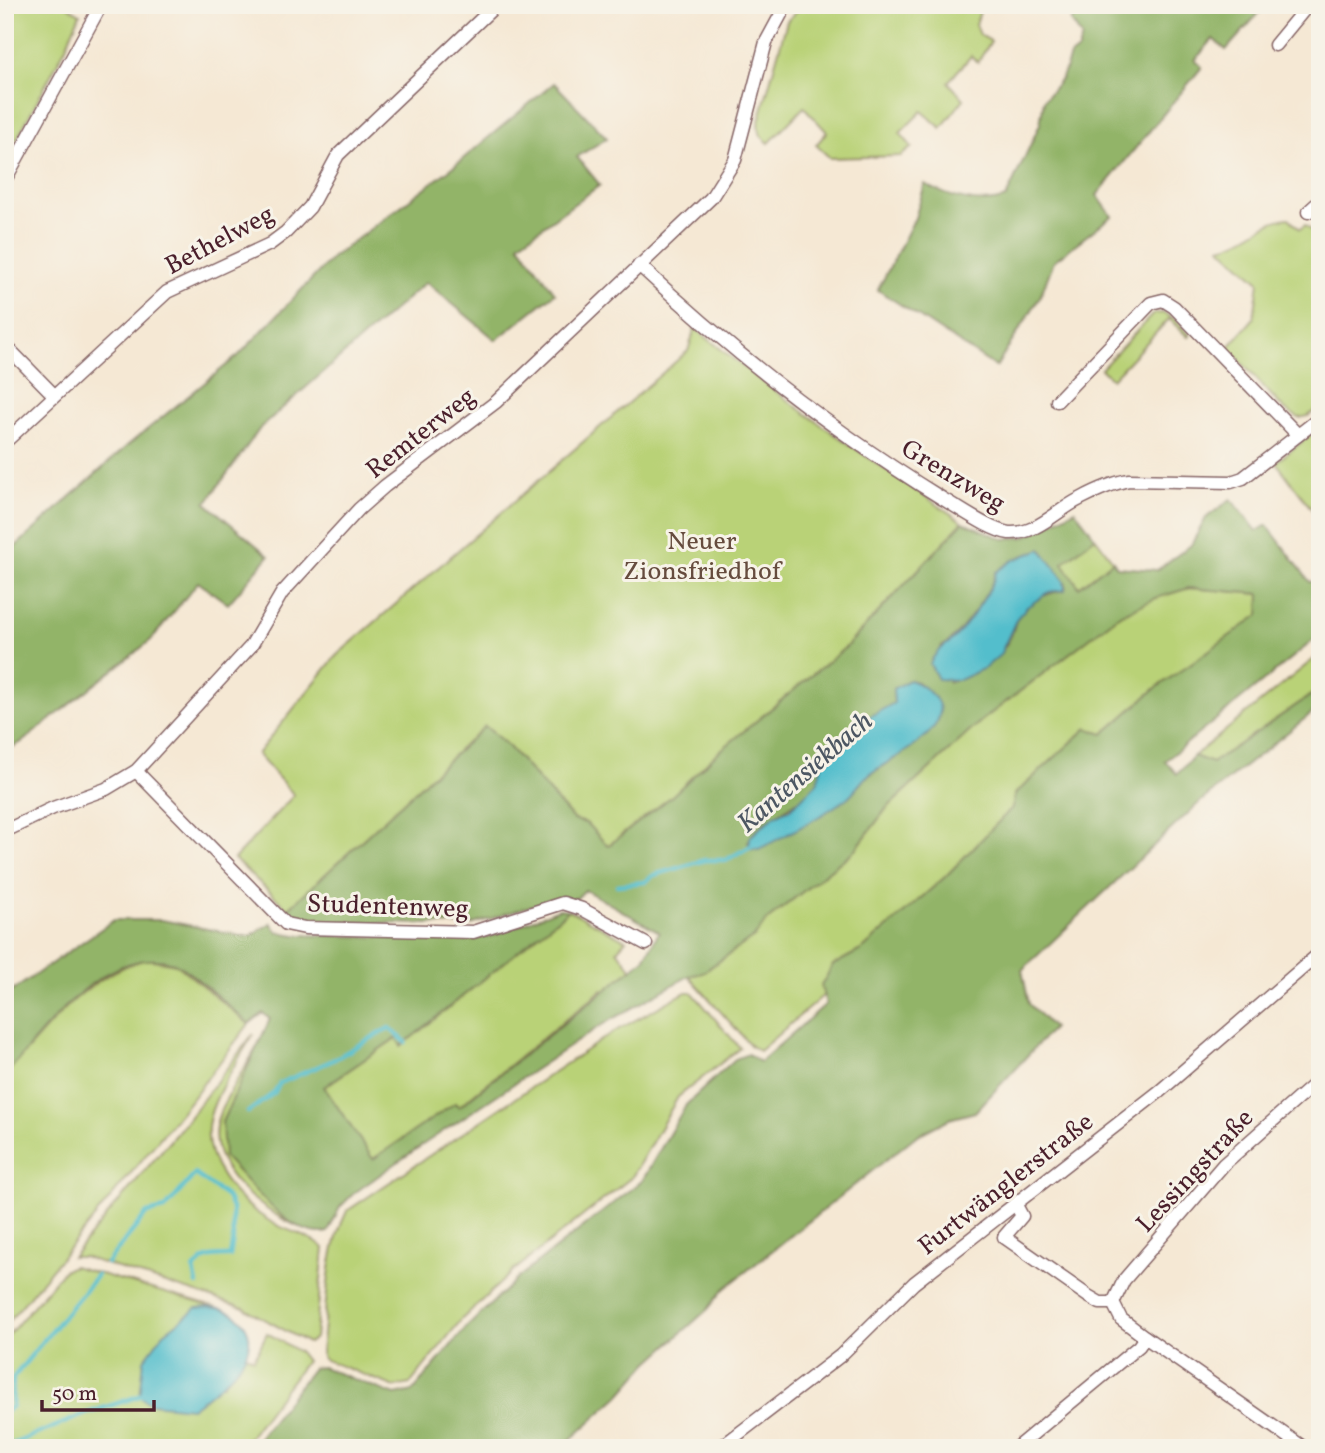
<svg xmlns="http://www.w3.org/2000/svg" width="1325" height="1453" viewBox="0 0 1325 1453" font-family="Vollkorn,serif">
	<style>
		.green { fill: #b9d277; stroke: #827851; stroke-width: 2 }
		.forest { fill: #92b468; stroke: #6e6a4a; stroke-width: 2; fill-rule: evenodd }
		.water { fill: #52becc; stroke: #4e6e7c; stroke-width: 2 }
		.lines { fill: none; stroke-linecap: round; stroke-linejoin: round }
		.stream { stroke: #52becc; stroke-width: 4.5 }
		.minor-casing { stroke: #866566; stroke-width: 15 }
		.minor { stroke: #fff; stroke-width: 12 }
		.labels { text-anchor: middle; stroke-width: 6; stroke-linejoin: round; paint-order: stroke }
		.street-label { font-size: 26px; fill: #4a1f2b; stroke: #f7f3e8 }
		.park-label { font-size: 26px; fill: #664c3e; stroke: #f7f3e8 }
		.water-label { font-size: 28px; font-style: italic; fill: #4d5763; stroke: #f7f3e8 }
	</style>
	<rect width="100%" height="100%" fill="#f7f3e8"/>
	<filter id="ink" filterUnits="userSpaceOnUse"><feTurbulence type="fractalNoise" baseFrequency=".0143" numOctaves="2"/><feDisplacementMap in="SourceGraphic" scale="14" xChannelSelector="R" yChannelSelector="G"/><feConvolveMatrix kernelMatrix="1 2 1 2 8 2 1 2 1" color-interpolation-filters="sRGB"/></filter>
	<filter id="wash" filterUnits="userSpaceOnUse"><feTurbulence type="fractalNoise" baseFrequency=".00686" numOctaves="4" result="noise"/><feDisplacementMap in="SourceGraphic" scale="28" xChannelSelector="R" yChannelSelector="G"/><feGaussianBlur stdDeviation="1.57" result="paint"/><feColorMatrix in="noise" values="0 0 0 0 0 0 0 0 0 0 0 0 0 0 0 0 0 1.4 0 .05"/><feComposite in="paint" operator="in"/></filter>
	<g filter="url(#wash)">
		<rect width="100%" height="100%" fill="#f5e8d4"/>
		<g class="green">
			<path d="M 5,5 L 65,5 L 80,14 L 66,47 L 5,161 Z"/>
			<path d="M 803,5 L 982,5 L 976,24 L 980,35 L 991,41 L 978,62 L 971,56 L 948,82 L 964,99 L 941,128 L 922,111 L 900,133 L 912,147 L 901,156 L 830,158 L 816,145 L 827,132 L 804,107 L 769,143 L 761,136 L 758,125 L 787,21 Z"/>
			<path d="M 1289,218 L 1300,229 L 1305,225 L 1314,233 L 1320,228 L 1320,407 L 1308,416 L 1299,418 L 1284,409 L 1228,348 L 1254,318 L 1259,282 L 1220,247 C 1246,243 1263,220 1289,218 Z"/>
			<path d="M 1163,313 L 1175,319 L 1190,335 L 1188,337 L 1169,319 L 1112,379 L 1101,369 L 1153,314 Z"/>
			<path d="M 695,328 C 780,399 871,460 963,522 L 846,647 L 715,755 L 672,796 L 607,846 L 586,823 L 574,820 L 509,747 L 485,726 L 288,909 L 234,859 L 294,795 L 257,754 L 336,656 L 688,351 Z"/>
			<path d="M 1320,428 L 1320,520 L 1276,462 Z"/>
			<path d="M 1095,537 L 1113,561 L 1079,587 L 1062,563 Z"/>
			<path d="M 1189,588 L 1261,594 L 1260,615 L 1156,688 L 1103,734 L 1086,729 L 1015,794 L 1013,808 L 945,877 L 863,949 L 833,965 L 822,986 L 824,995 L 759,1051 L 751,1046 L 689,976 L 702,973 L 755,936 L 767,920 L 855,850 L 887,808 L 981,721 L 1121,614 L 1156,598 Z"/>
			<path d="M 1320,654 L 1320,689 L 1212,763 L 1194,756 Z"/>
			<path d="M 569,910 L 626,940 L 617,950 L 631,968 L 610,1000 L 602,990 L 458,1107 L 455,1103 L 373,1160 L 324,1087 L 396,1038 L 401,1045 L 406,1042 Z"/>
			<path d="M 147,959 L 176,964 L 249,1024 L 183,1110 L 5,1326 L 5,1075 C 47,1029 84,975 147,959 Z"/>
			<path d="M 686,992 L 692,992 L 740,1048 L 678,1097 L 632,1177 L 512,1272 L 462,1319 L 410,1384 L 395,1387 L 323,1359 L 321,1352 C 327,1306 326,1253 347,1211 L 612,1033 Z"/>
			<path d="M 253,1034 C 239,1060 218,1088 210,1116 C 198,1160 236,1201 271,1222 C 288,1232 309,1235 324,1248 L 315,1338 L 308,1343 L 244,1308 L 83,1257 L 72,1257 L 185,1123 Z"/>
			<path d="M 258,1045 L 222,1122 C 244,1162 260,1202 299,1227 C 260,1210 200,1165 219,1115 C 228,1091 246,1067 258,1045 Z"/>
			<path d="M 73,1266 L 217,1308 L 193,1311 L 223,1384 L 246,1355 L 254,1359 L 267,1333 L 299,1352 L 306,1361 L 241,1448 L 5,1448 L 5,1339 L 63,1271 Z"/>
		</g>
		<g class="forest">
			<path d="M 1086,5 L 1266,5 L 1226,50 L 1213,39 L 1195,60 L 1202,67 L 1097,195 L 1112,216 L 1054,261 L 1040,297 L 996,367 L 878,290 L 915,218 L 925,184 C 949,198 981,207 1006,198 L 1040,124 L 1044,100 L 1062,78 L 1070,56 L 1078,50 L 1082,37 L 1071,21 Z"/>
			<path d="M 554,83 L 607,138 L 577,157 L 600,185 L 519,244 L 555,293 L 496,340 L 426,282 L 261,427 L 206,503 L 269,556 L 228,604 L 198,582 L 151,640 L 22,742 L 5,751 L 5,556 L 128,445 L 239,355 L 333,257 L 453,167 Z"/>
			<path d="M 1231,499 L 1257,531 L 1267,525 L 1310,582 L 1320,581 L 1320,635 L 1165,761 L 1177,774 L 1194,756 L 1212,763 L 1320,689 L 1320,711 L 1317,709 L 1200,802 L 1022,970 L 1029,1004 L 1053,1028 L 975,1112 L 949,1119 L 916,1136 L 724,1289 L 708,1309 L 648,1363 L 619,1396 L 561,1448 L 251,1448 L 313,1368 L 322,1367 L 395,1395 L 413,1391 L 464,1330 L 519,1277 L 642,1181 L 686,1105 L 735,1059 L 748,1054 L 760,1062 L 826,1004 L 821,986 L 833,965 L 863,949 L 945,877 L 1012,808 L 1015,794 L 1087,728 L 1103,734 L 1156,688 L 1259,615 L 1260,594 L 1189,588 L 1156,598 L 1121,614 L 981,721 L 887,808 L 855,850 L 767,920 L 755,936 L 702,973 L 689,976 L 600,1026 L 409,1154 L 353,1194 L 340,1207 L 328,1232 C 292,1241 247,1180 224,1157 L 222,1122 L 270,1019 L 263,1013 L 249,1024 C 233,1011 190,969 174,963 C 106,941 45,1031 5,1075 L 5,1038 L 9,1034 L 5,1031 L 5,996 L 114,920 L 162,920 L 243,936 L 252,935 L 271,923 L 278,932 L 296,935 L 473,939 L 489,937 L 559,909 L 569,910 L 406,1042 L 401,1046 L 396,1038 L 324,1087 L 373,1159 L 455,1103 L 459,1107 L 644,959 L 659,932 L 585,890 L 576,899 L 552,899 L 471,925 L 300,921 L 288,909 L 485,726 L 509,747 L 574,820 L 586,823 L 608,846 L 672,796 L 715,755 L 846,647 L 963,522 L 1003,539 L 1025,537 L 1075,510 L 1095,537 L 1063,563 L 1079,587 L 1113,561 L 1117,567 L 1157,570 L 1191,545 L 1206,518 ZM 1041,549 L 1066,584 L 1065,590 C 1047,593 1029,600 1018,617 C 1014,623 1014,631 1010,638 C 998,661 974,677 949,682 L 941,647 C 958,639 992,590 996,572 L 1013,560 ZM 909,680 L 917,682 L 935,698 L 904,752 L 865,778 L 849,796 L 826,811 L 753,849 L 748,843 C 758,817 799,808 816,784 C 824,773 823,756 833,745 C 838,740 847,739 852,735 C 858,731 861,724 867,719 C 875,712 886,711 894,703 L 893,689 Z"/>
		</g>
		<g class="water">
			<path d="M 1041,549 L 1064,580 L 1065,590 L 1049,592 L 1027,607 L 1017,618 L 1000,655 L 985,668 L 959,680 L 938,679 L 930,664 C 934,654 939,650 947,644 C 963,633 992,590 996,572 L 1013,560 Z"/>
			<path d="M 909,680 C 919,683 928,690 935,698 C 960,731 883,761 865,778 C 859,784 854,792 847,798 C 820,818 789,834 759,849 L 749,848 L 750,837 L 775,815 L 789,810 L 817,783 L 822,764 L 834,744 L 854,734 L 869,717 L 894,703 L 893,689 Z"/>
			<path d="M 208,1307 C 220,1308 234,1311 242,1321 C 269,1353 214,1391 191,1408 L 151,1404 L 140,1397 L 144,1360 L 164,1333 L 197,1308 Z"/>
		</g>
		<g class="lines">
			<g class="stream">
				<path d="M 617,885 L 645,882 L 654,875 L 705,860 L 726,860 L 751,846"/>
				<path d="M 248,1112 L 274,1093 L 280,1083 L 331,1061 L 389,1028 L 406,1042"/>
				<path d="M 107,1263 L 147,1213 L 165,1209 L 195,1174 L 227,1197 L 232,1208 L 233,1239 L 230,1256 C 213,1256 204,1255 194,1270 L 197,1284"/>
				<path d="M 5,1413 L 12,1406 L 13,1378 L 97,1275"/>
				<path d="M 5,1447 L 88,1413 L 145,1394"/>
			</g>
		</g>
	</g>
	<g filter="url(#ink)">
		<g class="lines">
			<g class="minor-casing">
				<g id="minor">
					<path d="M 1275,45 L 1308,5"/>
					<path d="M 5,180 L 101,5"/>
					<path d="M 1308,212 L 1320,201"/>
					<path d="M 639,265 C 732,352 834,432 943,499 C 959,508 991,531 1009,533 C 1036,535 1057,510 1080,499 C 1095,491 1112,483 1129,480 L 1231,482 L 1243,478 L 1320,418"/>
					<path d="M 5,345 L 54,395"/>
					<path d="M 1057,401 L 1151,303 L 1163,300 L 1174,307 L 1298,435"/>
					<path d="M 5,442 L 167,292 L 270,244 L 286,232 L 310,207 L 338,155 L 496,5"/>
					<path d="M 136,771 L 286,924 L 305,928 L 473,932 L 563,903 L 582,909 L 646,944"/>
					<path d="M 5,831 L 53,808 L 106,789 L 136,771 L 251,646 L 282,593 L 359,509 L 385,486 L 496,402 L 711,198 L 735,160 L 766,42 L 786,5"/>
					<path d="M 1015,1203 L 1022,1216 L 1004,1237 L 1088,1296 L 1100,1303 L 1113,1303"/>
					<path d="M 1113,1303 L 1124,1280 L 1224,1164 L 1320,1079"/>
					<path d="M 1113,1303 L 1121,1319 L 1145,1337 L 1304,1448"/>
					<path d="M 720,1448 L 840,1356 L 914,1283 L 1160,1091 L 1320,953"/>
					<path d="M 1016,1448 L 1139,1346 L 1145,1337"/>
				</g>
			</g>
			<use href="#minor" class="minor"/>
		</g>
	</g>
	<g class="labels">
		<g class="street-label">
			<text transform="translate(219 239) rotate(-28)" y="9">Bethelweg</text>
			<text transform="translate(420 432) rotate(-38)" y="9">Remterweg</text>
			<text transform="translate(954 475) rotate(31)" y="9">Grenzweg</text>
			<text transform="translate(388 905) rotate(2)" y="9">Studentenweg</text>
			<text transform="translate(1194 1170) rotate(-47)" y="9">Lessingstraße</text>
			<text transform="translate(1005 1183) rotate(-38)" y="9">Furtwänglerstraße</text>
		</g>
		<g class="park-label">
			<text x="702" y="549">Neuer<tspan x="702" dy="30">Zionsfriedhof</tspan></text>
		</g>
		<g class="water-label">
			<text transform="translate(804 771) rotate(-41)" y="10">Kantensiekbach</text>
		</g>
	</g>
	<rect width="1325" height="1453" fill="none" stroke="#f7f3e8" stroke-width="28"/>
	<path d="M42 1400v10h112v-10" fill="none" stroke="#4a1f2b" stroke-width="3.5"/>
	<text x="52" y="1400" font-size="21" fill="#4a1f2b" stroke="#f7f3e8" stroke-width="5" paint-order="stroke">50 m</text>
</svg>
